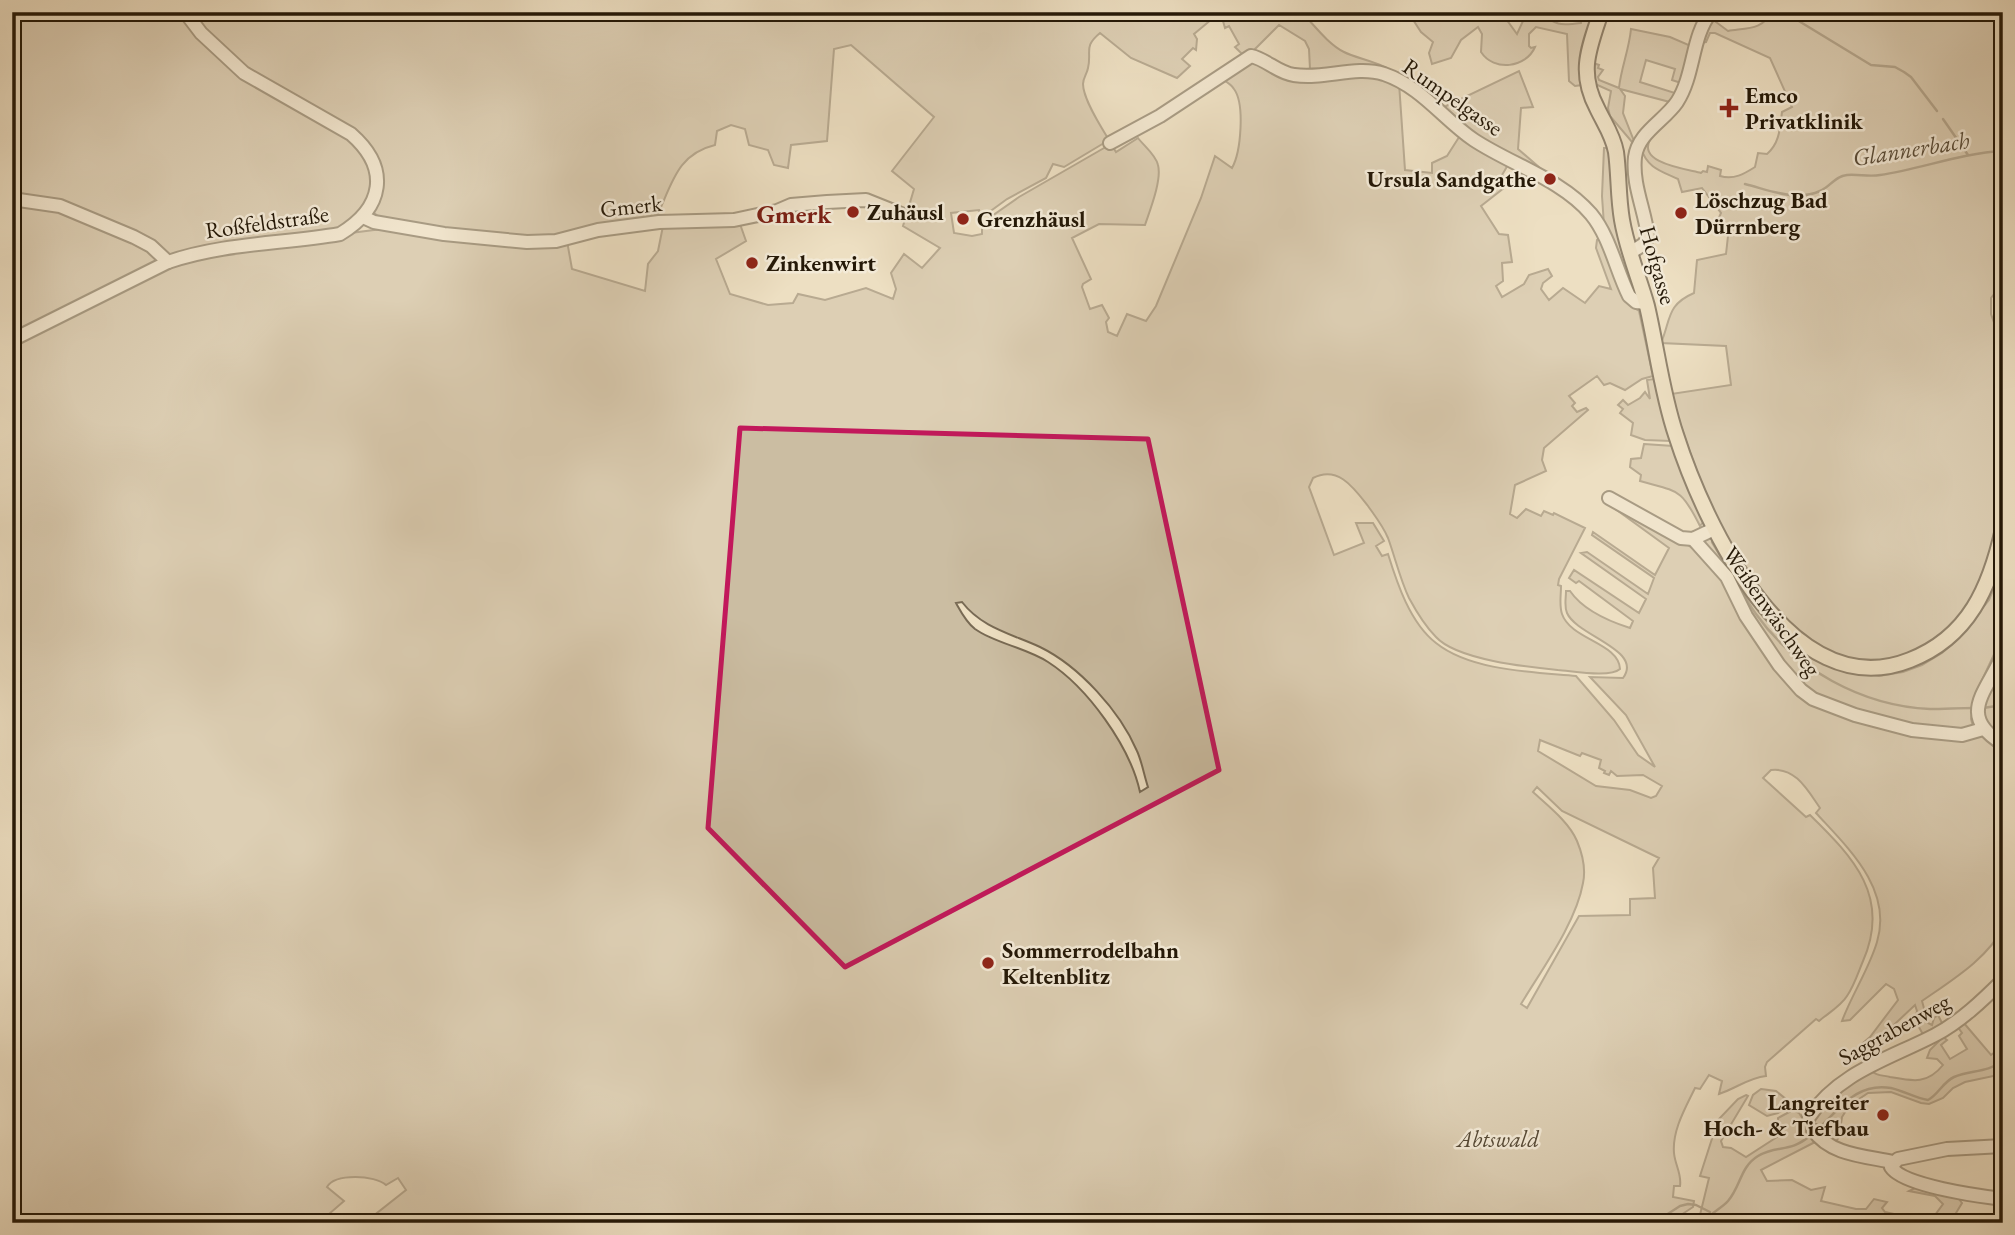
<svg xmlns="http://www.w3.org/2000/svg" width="2015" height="1235" viewBox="0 0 2015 1235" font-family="'EB Garamond',serif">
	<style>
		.green { fill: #cbbda2; stroke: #786a54; stroke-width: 2; fill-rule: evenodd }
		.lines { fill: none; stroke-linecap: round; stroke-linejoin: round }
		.stream { stroke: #746751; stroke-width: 2.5 }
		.minor-casing { stroke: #564a36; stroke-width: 16 }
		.major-casing { stroke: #241807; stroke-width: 18 }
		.minor { stroke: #f3ead7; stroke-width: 12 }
		.major { stroke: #eddfc2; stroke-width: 14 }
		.marked { fill: none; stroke: #c2185b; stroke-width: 5; stroke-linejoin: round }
		.poi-dot { fill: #8f2418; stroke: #f3ead7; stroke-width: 2.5 }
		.labels { text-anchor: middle; stroke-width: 5; stroke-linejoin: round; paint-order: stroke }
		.poi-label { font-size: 23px; font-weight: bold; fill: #241807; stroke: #f3ead7; text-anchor: start }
		.street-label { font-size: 23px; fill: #241807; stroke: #f3ead7 }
		.park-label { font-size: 23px; font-style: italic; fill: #564a36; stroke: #f3ead7 }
		.water-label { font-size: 24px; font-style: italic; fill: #594c38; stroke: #f3ead7 }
		.quarter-label { font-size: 26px; font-weight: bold; fill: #7a1f14; stroke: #f3ead7 }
	</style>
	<rect width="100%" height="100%" fill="#eddfc2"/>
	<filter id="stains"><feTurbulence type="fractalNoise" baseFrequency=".00286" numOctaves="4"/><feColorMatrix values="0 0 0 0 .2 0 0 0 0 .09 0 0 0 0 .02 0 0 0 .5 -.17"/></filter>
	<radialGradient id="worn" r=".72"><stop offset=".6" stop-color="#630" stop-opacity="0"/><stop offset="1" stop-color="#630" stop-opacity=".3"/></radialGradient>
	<g class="green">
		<path d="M 12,12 L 1309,12 L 1307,18 C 1318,30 1330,45 1344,52 C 1357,59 1389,64 1394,75 L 1312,72 L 1310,69 L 1309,49 L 1305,41 L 1279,25 L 1253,51 L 1242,54 L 1235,47 L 1239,44 L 1229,26 L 1225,28 L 1223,21 L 1212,19 L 1194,34 L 1197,39 L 1196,50 L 1193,48 L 1182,59 L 1190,66 L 1177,78 L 1131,58 L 1100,33 C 1083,47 1092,51 1088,68 C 1087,74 1083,78 1083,84 C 1083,99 1101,127 1109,140 L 1064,167 L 1053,164 L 1046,178 L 1007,199 L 981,218 L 979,210 L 951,213 L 954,233 L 972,236 L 982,234 L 982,223 L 1019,197 L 1111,144 L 1116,152 L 1138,138 C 1144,146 1156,155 1158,165 C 1162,180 1150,210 1145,225 L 1099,224 L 1072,238 L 1091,279 L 1083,284 L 1082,287 L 1090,309 L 1102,305 L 1109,318 L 1106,322 L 1108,332 L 1117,336 L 1127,314 L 1146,321 L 1156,306 L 1201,198 L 1215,156 L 1232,168 C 1241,152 1245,104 1234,89 C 1231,84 1225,81 1220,78 L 1249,60 L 1273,69 L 1356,74 L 1399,83 L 1405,170 L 1432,173 L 1432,163 L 1447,156 L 1461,134 L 1509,163 L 1502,175 L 1513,181 L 1481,206 L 1499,234 L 1508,235 L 1512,262 L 1502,263 L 1503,281 L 1496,286 L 1502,297 L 1524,284 L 1529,275 L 1548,269 L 1552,276 L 1543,283 L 1541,289 L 1549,300 L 1563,288 L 1585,303 L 1599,286 L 1611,289 L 1596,248 L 1597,240 L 1601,236 L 1625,301 L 1639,311 L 1653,376 L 1642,379 L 1625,390 L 1610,383 L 1604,385 L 1597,376 L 1569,396 L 1575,403 L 1572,406 L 1577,412 L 1586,408 L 1588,410 L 1544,448 L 1542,460 L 1546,471 L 1515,485 L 1510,514 L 1517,518 L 1526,509 L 1541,516 L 1544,511 L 1553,515 L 1554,513 L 1585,528 L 1559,579 L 1558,585 L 1561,586 C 1561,596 1559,605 1562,614 C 1571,640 1619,643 1620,669 C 1610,678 1573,671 1558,670 C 1528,667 1457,660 1436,637 C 1425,626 1416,611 1409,598 C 1400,579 1395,557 1388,538 C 1383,526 1375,516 1368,506 C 1354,488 1338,465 1313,478 L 1309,487 L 1334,555 L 1364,543 L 1356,523 L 1373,523 L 1384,541 L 1376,546 L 1382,556 L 1388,554 C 1397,583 1410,623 1436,643 C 1471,671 1533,672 1576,676 L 1614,720 L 1638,755 L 1655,767 L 1626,715 L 1590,677 L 1623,678 C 1644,650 1577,636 1567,613 C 1564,606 1566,599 1566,591 L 1570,591 C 1583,610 1608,621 1630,628 L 1633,621 L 1579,581 L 1576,583 L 1569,578 L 1574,570 L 1639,613 L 1646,599 L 1581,553 L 1587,552 L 1648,594 L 1654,578 L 1592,535 L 1593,532 L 1655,575 L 1669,548 L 1614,508 L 1616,507 L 1687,544 L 1715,566 L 1793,686 L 1907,733 L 1982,734 L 2003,747 L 2003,927 C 1989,958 1949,982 1922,1001 L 1928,1023 L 1932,1025 L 1934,1018 L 1938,1015 L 1943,1025 L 1925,1038 L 1915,1020 L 1917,1011 L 1915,1005 L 1881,1037 L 1857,1048 L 1870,1037 L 1898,1000 L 1894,989 L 1886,984 L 1850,1020 L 1842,1021 C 1852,994 1869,969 1877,942 C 1893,889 1848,848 1816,813 L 1820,808 C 1808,791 1796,767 1771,770 L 1763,778 L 1806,817 L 1810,815 C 1854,858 1891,897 1863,961 C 1858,973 1854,986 1847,996 C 1841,1006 1827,1014 1819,1021 L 1816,1019 L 1767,1062 L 1765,1067 L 1766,1076 C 1748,1078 1737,1088 1719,1094 L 1722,1081 L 1709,1075 L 1700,1089 L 1695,1088 C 1686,1107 1672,1130 1674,1153 C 1675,1165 1682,1174 1680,1186 L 1674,1186 L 1673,1197 L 1694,1201 L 1693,1207 L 1681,1215 L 1681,1223 L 357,1223 L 368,1220 L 406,1190 L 398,1178 L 386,1185 C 375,1175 335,1173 327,1187 L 344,1201 L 329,1214 L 333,1223 L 12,1223 ZM 851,45 L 934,117 L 892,171 L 914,189 L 903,226 L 940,248 L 922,268 L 904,254 L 891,273 L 896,289 L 893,299 L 866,288 L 825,300 L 798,294 L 793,303 L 768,305 L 730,294 L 716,259 L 746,241 L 740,224 L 663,226 L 658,251 L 648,264 L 645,291 L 572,269 L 567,241 L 382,229 L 342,234 L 370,209 L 382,220 L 506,237 L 566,235 L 566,233 L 615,221 L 657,216 C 672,184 677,154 715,145 L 717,131 L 731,125 L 745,129 L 749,145 L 768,150 L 774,165 L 788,168 L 791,145 L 827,141 L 834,49 ZM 962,602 C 982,628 1012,634 1040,647 C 1079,666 1120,711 1137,751 C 1142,762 1144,775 1148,787 L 1140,792 C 1130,746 1087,687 1048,662 C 1027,648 994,643 975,629 C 966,622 961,612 956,603 ZM 1540,740 L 1580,756 L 1582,753 L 1601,760 L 1599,768 L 1605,771 L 1604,773 L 1609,775 L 1611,771 L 1617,776 L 1643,775 L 1662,786 L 1656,796 L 1651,798 L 1630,790 L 1596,786 L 1538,751 ZM 1537,787 L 1562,811 L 1659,858 L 1653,868 L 1655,898 L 1630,899 L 1630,915 L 1579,916 L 1527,1008 L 1521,1004 C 1542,969 1576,923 1583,883 C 1586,869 1582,853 1577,841 C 1569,822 1548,806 1533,792 Z"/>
		<path d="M 1408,12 L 1501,12 L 1517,34 L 1523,21 L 1519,12 L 1538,12 C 1557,25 1558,26 1581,23 L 1580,12 L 1589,12 L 1593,16 L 1582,85 L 1575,86 L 1569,81 L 1567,34 L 1536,27 L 1529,34 L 1529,46 L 1531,48 L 1535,47 C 1526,68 1494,72 1481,52 L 1482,34 L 1478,27 L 1461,40 L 1451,58 L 1432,64 L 1429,53 L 1433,42 L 1421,32 Z"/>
		<path d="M 1770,12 L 2003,12 L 2003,246 L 1998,289 L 1991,298 L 1991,314 L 2001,342 L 2003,361 C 2003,428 2012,509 1987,572 C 1975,601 1948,637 1919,651 C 1913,654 1905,655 1899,657 C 1880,662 1861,663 1841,658 C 1833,656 1825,649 1818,645 C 1740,598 1696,478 1671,394 L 1731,385 L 1726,346 L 1661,343 C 1671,320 1666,305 1694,293 L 1697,260 L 1726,254 L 1729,227 L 1718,220 L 1721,213 L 1702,188 L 1682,192 L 1678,179 C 1661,171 1647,168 1641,148 L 1669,117 L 1671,119 C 1665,125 1656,131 1651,138 C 1635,163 1686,169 1701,173 L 1703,171 L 1707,172 L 1708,166 L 1721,170 L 1720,176 C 1734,180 1744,174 1755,167 L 1758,153 L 1767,154 C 1780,143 1780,127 1782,112 L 1792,107 L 1770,58 L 1715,33 L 1710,33 L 1706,42 L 1701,43 L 1712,19 L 1728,31 C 1744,28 1765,30 1770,12 Z"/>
		<path d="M 1631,29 L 1670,37 L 1691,46 L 1681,83 L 1672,80 L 1675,69 L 1646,60 L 1640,82 L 1675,93 L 1670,102 L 1620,89 L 1625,96 L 1623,113 L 1634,141 L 1632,142 L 1610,116 L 1608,108 L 1611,91 L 1593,83 L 1593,63 L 1599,65 L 1598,68 L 1603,70 L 1598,77 L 1599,80 L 1619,88 C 1621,68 1629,50 1631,29 Z"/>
		<path d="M 1519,71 L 1533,107 L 1521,108 L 1518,149 L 1547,174 L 1478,139 L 1444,107 Z"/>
		<path d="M 1604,148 L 1609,148 L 1635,295 L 1632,294 L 1604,225 L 1602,196 Z"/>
		<path d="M 1654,379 L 1671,441 L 1645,440 L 1631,435 L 1633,423 L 1620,413 L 1623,409 L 1618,405 L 1623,400 L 1628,405 L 1640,398 L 1645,392 L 1650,399 L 1647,380 Z"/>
		<path d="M 1644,444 L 1673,446 L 1704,521 L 1700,526 C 1681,488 1679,492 1640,481 L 1641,475 L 1630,467 L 1631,459 L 1641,458 Z"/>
		<path d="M 1710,537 L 1714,537 L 1818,659 L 1844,670 L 1879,676 L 1903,672 L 1922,665 L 1942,653 L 1956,641 L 1989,600 L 2003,566 L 2003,635 L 1976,693 L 1971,719 L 1974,730 L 1924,729 L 1824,701 L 1798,682 L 1702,543 Z"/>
		<path d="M 2003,663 L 2003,739 L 1983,721 L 1984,699 Z"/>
		<path d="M 1963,1022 L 1991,1055 L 2003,1046 L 2003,1074 L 1965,1082 L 1953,1088 L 1943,1098 L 1929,1104 L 1921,1103 L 1891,1092 L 1868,1093 L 1849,1106 L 1842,1117 L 1839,1137 L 1835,1143 L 1813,1127 C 1814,1104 1852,1082 1869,1069 C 1876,1076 1882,1075 1890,1077 C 1912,1081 1927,1085 1943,1065 L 1937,1059 L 1927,1058 L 1930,1050 L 1943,1037 L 1947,1040 L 1941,1045 L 1950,1059 L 1967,1049 L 1959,1036 L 1962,1033 L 1957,1026 Z"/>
		<path d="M 1761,1089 L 1776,1091 L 1792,1104 L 1778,1113 L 1767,1116 L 1749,1105 L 1753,1095 Z"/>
		<path d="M 1746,1095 L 1748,1096 L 1721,1141 L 1723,1147 L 1731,1148 L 1746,1157 L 1777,1137 L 1778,1118 L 1793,1110 L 1799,1113 L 1817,1141 L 1761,1170 L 1767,1181 L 1792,1180 L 1811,1190 L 1825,1187 L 1821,1201 L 1856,1209 L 1866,1209 L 1874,1199 L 1887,1202 L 1882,1208 L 1885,1212 L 1912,1218 L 1935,1215 L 1943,1204 L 1935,1196 L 1909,1191 L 1917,1187 L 1954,1193 L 1962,1203 L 1950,1223 L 1698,1223 L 1709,1178 L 1700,1176 L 1718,1120 L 1738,1099 Z"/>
	</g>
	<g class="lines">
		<g class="stream">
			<path d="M 1784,12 L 1871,65 L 1895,67 L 1904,72 L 1911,77 L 1937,111"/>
			<path d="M 1943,119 L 1968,155"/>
			<path d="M 1745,184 C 1769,190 1796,202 1820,191 C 1830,187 1835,176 1847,175 C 1858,174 1869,177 1880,175 C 1921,169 1961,153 2003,151"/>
			<path d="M 1712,542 L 1730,572"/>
			<path d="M 1734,577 C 1741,590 1748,603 1756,614 C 1795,669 1862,706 1930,709 C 1944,709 1959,708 1973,708"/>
			<path d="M 1983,708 L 2003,705"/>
			<path d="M 1817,1130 C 1840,1109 1856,1082 1891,1088 C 1904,1091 1915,1098 1928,1100 C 1938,1095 1943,1082 1954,1077 C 1970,1070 1987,1073 2003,1061"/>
			<path d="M 1350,1222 L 1358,1223"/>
			<path d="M 1393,1223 L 1408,1223"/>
			<path d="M 1574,1223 L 1594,1223"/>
			<path d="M 1604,1223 L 1663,1217 L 1680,1206 L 1688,1204 L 1696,1205 L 1710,1212"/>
			<path d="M 1705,1223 C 1711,1211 1720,1210 1728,1201 C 1741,1186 1740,1167 1758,1156 C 1778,1144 1790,1154 1812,1134"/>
		</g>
		<g class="minor-casing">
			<g id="minor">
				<path d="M 1110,143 L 1160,116 L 1251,56 C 1266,59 1278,73 1294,75 C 1324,80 1355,65 1384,74 C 1422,87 1443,119 1474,140 C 1512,165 1561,179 1591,214 C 1610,237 1616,270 1629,296 L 1636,302 L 1646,303"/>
				<path d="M 12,199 L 60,206 L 134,237 L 151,246 L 168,262"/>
				<path d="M 363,217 L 374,222 L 444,234 L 527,242 L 556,241 L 598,230 L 659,222 L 734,220 L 777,211 L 791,205 L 827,202 L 866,200 L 901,214"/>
				<path d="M 1630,253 L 1644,244 L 1648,237 C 1645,210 1632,185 1635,157 C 1638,133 1664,121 1677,102 C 1695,74 1691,37 1711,12"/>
				<path d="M 12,340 L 168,262 C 223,243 282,244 340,234 C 383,208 391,169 351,134 L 244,73 L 201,33 L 185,12"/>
				<path d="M 1609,498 L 1681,538 L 1693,539 L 1714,529"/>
				<path d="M 1693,539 L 1727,577 L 1746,616 L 1779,665 L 1801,690 L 1813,699 L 1855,715 L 1912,730 L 1962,735 L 1983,729"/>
				<path d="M 2003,654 C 1988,691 1955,715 2003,744"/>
				<path d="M 1809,1117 C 1839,1072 1889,1059 1935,1035 C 1960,1022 1983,1000 2003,980"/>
				<path d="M 1813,1130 C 1830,1155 1865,1156 1893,1162"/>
				<path d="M 2003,1146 L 1947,1149 L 1898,1159 L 1891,1167 C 1903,1186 1979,1196 2003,1199"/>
			</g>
		</g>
		<g class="major-casing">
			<path id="major" d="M 1601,12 C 1589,48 1578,72 1597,108 C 1604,123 1613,135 1616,152 C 1619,174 1618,197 1622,220 C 1627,250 1639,277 1647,306 C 1657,349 1662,394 1676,435 C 1704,523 1790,708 1910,660 C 1969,637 1990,587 2003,529"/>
		</g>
		<use href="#minor" class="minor"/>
		<use href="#major" class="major"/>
	</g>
	<path d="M0 0H2015V1235H0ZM 740,428 L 1148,439 L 1219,770 L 845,967 L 708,828 Z" fill="#eddfc2" fill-opacity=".55" fill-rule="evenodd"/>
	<path class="marked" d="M 740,428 L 1148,439 L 1219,770 L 845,967 L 708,828 Z"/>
	<g class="poi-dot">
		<path d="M1725.5 97.5h7v7h7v7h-7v7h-7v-7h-7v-7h7z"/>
		<circle cx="1550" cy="179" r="7"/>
		<circle cx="853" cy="212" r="7"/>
		<circle cx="1681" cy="213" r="7"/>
		<circle cx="963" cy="219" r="7"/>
		<circle cx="752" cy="263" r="7"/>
		<circle cx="988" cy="963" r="7"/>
		<circle cx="1883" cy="1115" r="7"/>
	</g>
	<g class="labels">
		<g class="poi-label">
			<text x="1745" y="103">Emco<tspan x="1745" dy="26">Privatklinik</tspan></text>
			<text x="1536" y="187" text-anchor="end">Ursula Sandgathe</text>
			<text x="1695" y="208">Löschzug Bad<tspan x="1695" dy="26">Dürrnberg</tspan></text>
			<text x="867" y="220">Zuhäusl</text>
			<text x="977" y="227">Grenzhäusl</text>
			<text x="766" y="271">Zinkenwirt</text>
			<text x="1002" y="958">Sommerrodelbahn<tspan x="1002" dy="26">Keltenblitz</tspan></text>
			<text x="1869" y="1110" text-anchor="end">Langreiter<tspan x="1869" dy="26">Hoch- &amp; Tiefbau</tspan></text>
		</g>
		<g class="street-label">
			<text transform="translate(1453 97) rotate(35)" y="8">Rumpelgasse</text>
			<text transform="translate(631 206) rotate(-6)" y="8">Gmerk</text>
			<text transform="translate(267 222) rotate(-8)" y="8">Roßfeldstraße</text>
			<text transform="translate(1658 265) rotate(74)" y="8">Hofgasse</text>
			<text transform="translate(1772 611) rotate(55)" y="8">Weißenwäschweg</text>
			<text transform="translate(1894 1029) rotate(-29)" y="8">Saggrabenweg</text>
		</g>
		<g class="park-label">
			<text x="1498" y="1147">Abtswald</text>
		</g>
		<g class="water-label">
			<text transform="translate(1911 149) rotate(-9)" y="8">Glannerbach</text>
		</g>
		<g class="quarter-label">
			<text x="794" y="223">Gmerk</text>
		</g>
	</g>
	<rect width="2015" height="1235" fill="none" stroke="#eddfc2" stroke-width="42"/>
	<rect x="14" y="14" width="1987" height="1207" fill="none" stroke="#241807" stroke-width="3.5"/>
	<rect x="21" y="21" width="1973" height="1193" fill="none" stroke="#241807" stroke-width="2"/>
	<rect width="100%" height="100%" filter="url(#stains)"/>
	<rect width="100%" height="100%" fill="url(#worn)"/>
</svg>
